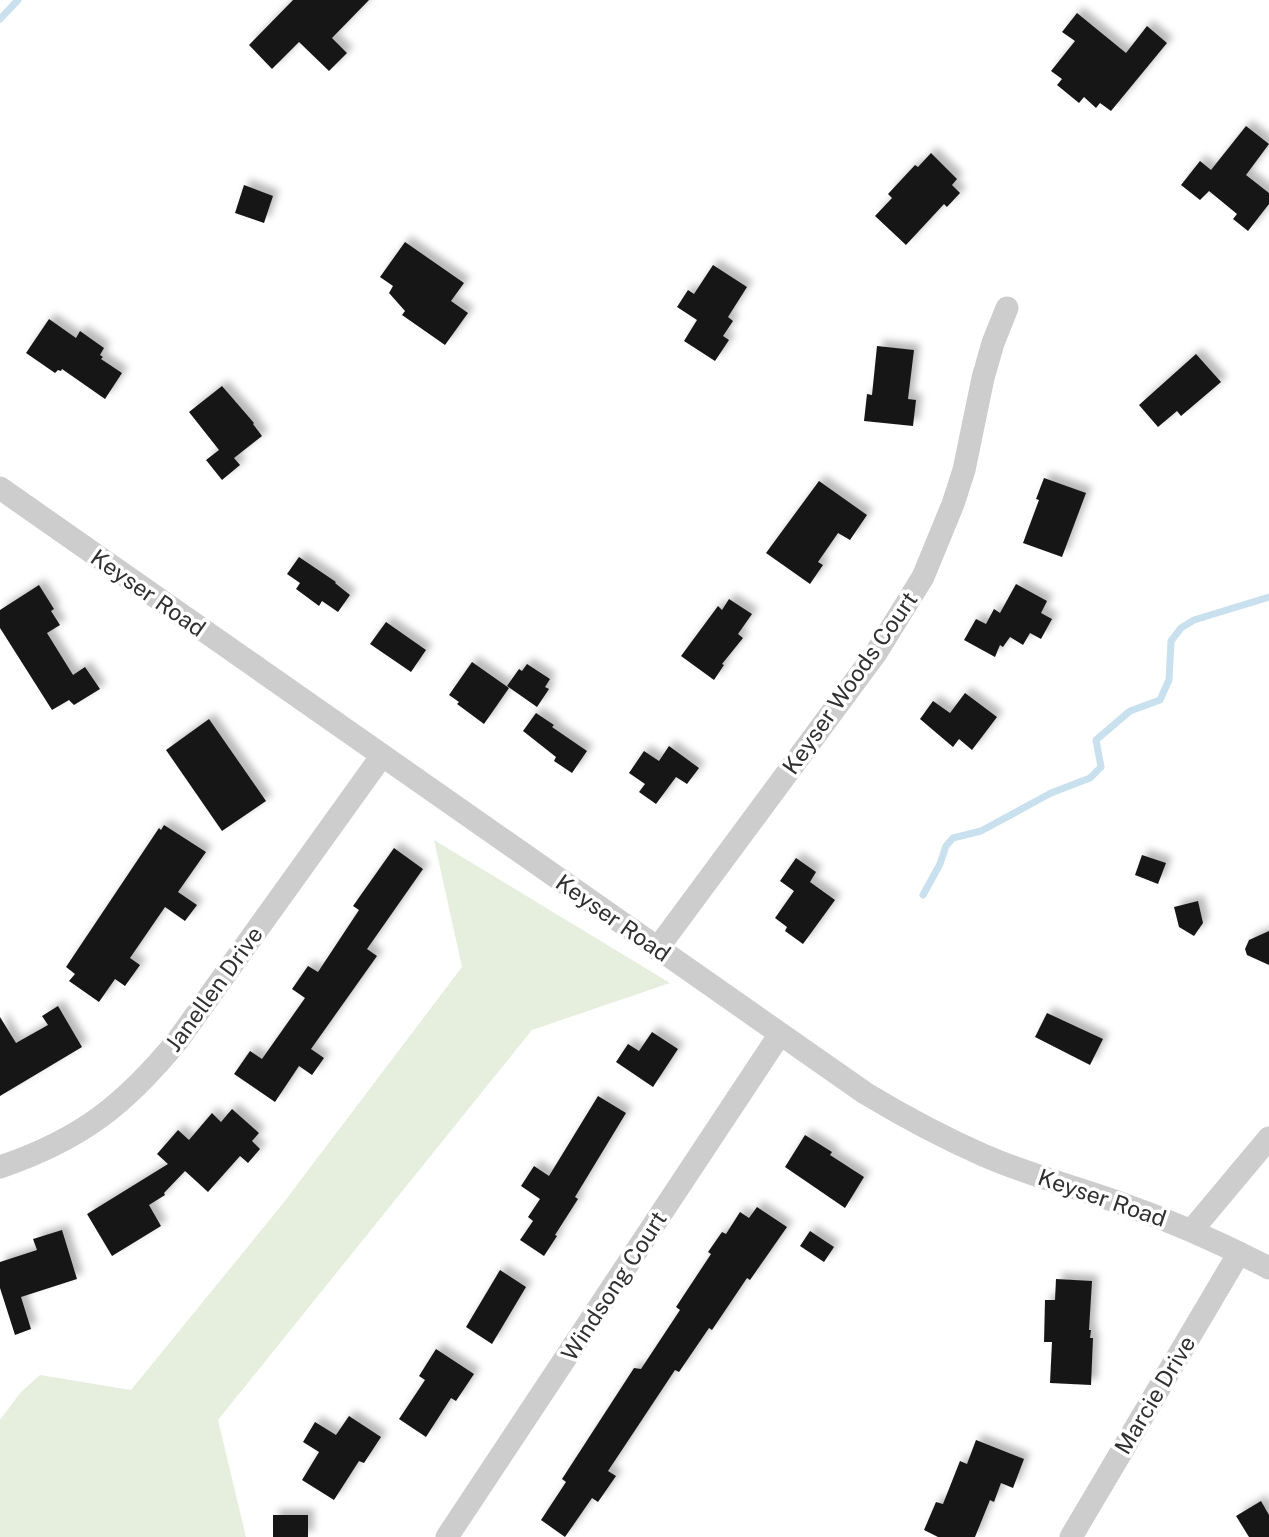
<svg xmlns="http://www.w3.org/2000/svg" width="1269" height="1537" viewBox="0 0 1269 1537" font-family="'Public Sans',sans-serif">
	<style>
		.green { fill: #e6eedd }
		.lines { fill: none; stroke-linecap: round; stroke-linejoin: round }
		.stream { stroke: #c9e0ef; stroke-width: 7 }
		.building { fill: #171717; filter: url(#shadow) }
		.minor { stroke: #cdcdcd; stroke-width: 23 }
		.labels { text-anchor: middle; stroke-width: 7; stroke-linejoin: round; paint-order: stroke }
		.street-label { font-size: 23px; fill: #303030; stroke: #fff }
	</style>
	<defs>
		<filter id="shadow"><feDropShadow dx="6" dy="-6" stdDeviation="3.5" flood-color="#0004"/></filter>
	</defs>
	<rect width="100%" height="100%" fill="#fff"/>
	<path class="green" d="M 434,840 L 670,983 L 532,1030 L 218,1420 L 246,1537 L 0,1537 L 0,1420 L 21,1392 L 40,1375 L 131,1390 L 281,1206 L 462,967 Z"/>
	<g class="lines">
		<g class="stream">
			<path d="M 0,19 L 18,0"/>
			<path d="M 923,895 L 940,864 L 946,846 L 953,838 L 981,831 L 1051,793 L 1090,778 L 1101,767 L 1096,740 L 1130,711 L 1160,700 L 1169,680 L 1171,641 L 1181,628 L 1194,620 L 1269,597"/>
		</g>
	</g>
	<g class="building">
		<path d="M 293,0 L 369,0 L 332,38 L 347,53 L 329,71 L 299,42 L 272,69 L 249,45 Z"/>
		<path d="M 1077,13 L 1126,53 L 1147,26 L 1167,43 L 1111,111 L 1100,103 L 1096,108 L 1084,97 L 1079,103 L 1057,85 L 1062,79 L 1051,71 L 1075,41 L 1062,32 Z"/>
		<path d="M 1246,126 L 1269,144 L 1246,175 L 1269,193 L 1269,204 L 1248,231 L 1233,219 L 1237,214 L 1209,191 L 1200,200 L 1181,185 L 1200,161 L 1211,170 Z"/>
		<path d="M 931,153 L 957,179 L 952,185 L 960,193 L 947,207 L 944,204 L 906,245 L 875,216 L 892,198 L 888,194 L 915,165 L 918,167 Z"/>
		<path d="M 244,185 L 273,196 L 264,223 L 235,213 Z"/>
		<path d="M 405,242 L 464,283 L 451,301 L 468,313 L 445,345 L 402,315 L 405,311 L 389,293 L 393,286 L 380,277 Z"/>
		<path d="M 713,265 L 747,287 L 728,317 L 733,321 L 723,336 L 729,340 L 715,361 L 684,341 L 697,320 L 677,307 L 688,290 L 694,294 Z"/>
		<path d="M 49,319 L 76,338 L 80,331 L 104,348 L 100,355 L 103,357 L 101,359 L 122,373 L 105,399 L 62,369 L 61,371 L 58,370 L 55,373 L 26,353 Z"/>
		<path d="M 877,346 L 914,350 L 908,399 L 916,400 L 913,426 L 864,421 L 867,394 L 872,395 Z"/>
		<path d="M 1196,354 L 1221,382 L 1181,416 L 1177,411 L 1158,427 L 1139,405 Z"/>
		<path d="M 222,386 L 254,423 L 253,424 L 262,436 L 234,458 L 240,465 L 222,480 L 206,460 L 219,450 L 189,412 Z"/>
		<path d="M 1044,478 L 1086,493 L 1062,557 L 1023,543 L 1039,500 L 1036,499 Z"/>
		<path d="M 819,481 L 867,515 L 850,540 L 838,533 L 818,562 L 823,565 L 810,584 L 766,553 Z"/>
		<path d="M 299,557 L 336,582 L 335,583 L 350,595 L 338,612 L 322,601 L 319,606 L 296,589 L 300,583 L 287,574 Z"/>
		<path d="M 1016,584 L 1047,601 L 1041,613 L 1052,619 L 1041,639 L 1030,633 L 1023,645 L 1010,637 L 1003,647 L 1000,645 L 995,657 L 964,640 L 976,619 L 986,624 L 994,609 L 1000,613 Z"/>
		<path d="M 39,585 L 54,609 L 51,611 L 60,625 L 47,633 L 73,675 L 85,667 L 100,689 L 74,705 L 69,700 L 52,710 L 0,628 L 0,610 Z"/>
		<path d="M 729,599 L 752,614 L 738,634 L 743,638 L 722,664 L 724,665 L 714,680 L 681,656 L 718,606 L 722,610 Z"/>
		<path d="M 386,622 L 426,650 L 411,672 L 370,644 Z"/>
		<path d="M 472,662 L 509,688 L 484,724 L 457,704 L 459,702 L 449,695 Z"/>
		<path d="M 527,664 L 550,679 L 545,687 L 549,689 L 537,707 L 507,686 L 519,669 L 522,671 Z"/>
		<path d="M 965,693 L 997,717 L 972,750 L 959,739 L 953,747 L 920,719 L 933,701 L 950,713 Z"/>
		<path d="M 536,713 L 554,725 L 552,727 L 587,751 L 572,773 L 554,761 L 556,757 L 523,731 Z"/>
		<path d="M 209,719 L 266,801 L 222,831 L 166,750 Z"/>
		<path d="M 669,746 L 699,768 L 687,784 L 676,777 L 656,804 L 639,792 L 645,784 L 629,773 L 644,751 L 659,761 Z"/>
		<path d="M 164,825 L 206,852 L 178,892 L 197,905 L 185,921 L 165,907 L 130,958 L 140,965 L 125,986 L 115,979 L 99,1002 L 69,981 L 75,974 L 66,967 L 159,828 L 161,830 Z"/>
		<path d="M 394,848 L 423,869 L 367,949 L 377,956 L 311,1049 L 324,1058 L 312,1075 L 299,1066 L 275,1102 L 234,1074 L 250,1051 L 262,1059 L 305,998 L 292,989 L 308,966 L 318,972 L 359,910 L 353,906 Z"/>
		<path d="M 1142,855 L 1166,863 L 1158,884 L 1135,875 Z"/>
		<path d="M 796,858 L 816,872 L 810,882 L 835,900 L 803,944 L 785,931 L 787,927 L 775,918 L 794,891 L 780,881 Z"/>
		<path d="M 1198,901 L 1203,923 L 1194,936 L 1179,927 L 1174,907 Z"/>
		<path d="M 1269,931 L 1269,965 L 1247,955 L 1245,949 L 1249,940 Z"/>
		<path d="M 58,1006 L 82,1047 L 0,1096 L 0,1017 L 16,1043 L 48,1025 L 42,1016 Z"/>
		<path d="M 1047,1013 L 1103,1039 L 1090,1065 L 1035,1037 Z"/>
		<path d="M 652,1032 L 678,1049 L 653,1087 L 616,1062 L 628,1044 L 639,1051 Z"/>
		<path d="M 598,1096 L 626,1113 L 575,1197 L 578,1199 L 555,1235 L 557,1236 L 544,1256 L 520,1240 L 533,1221 L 528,1217 L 540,1199 L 521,1186 L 534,1166 L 549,1176 Z"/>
		<path d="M 232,1109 L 259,1133 L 252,1141 L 260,1149 L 248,1163 L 240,1156 L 208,1192 L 185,1171 L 164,1193 L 165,1195 L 149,1205 L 161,1226 L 112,1256 L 87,1214 L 168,1164 L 157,1154 L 178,1130 L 189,1140 L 212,1113 L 221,1122 Z"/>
		<path d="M 805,1135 L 832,1152 L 830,1155 L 864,1177 L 845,1208 L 785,1167 Z"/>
		<path d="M 757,1207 L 787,1227 L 750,1280 L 747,1278 L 712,1330 L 709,1328 L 679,1372 L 675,1370 L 608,1471 L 616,1476 L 598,1502 L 592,1498 L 565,1537 L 541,1520 L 566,1482 L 562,1479 L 634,1368 L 641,1369 L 680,1310 L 676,1307 L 711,1254 L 708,1252 L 722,1232 L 726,1234 L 740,1212 L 749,1218 Z"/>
		<path d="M 62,1230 L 77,1279 L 21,1297 L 31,1329 L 15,1335 L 0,1288 L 0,1262 L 37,1250 L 33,1239 Z"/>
		<path d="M 810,1231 L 834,1247 L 824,1262 L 800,1246 Z"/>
		<path d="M 500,1270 L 526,1287 L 492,1344 L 466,1327 Z"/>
		<path d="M 1056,1279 L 1092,1281 L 1089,1330 L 1091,1330 L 1090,1338 L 1093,1338 L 1091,1385 L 1050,1383 L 1052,1342 L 1044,1342 L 1045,1300 L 1055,1300 Z"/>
		<path d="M 436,1349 L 474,1374 L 456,1401 L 451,1398 L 426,1437 L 399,1419 L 425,1380 L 419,1376 Z"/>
		<path d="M 349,1416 L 381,1437 L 364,1463 L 359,1461 L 334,1500 L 302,1480 L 319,1452 L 303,1442 L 315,1422 L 336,1435 Z"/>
		<path d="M 976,1440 L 1024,1459 L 1013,1488 L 1001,1483 L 994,1502 L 990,1500 L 975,1537 L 938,1537 L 924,1530 L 936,1502 L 943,1504 L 960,1461 L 967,1464 Z"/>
		<path d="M 1261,1501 L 1269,1515 L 1269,1537 L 1249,1537 L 1236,1516 Z"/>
		<rect x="273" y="1515" width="35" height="22"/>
	</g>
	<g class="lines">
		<g class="minor">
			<path d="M 0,488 L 865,1093 C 903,1116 942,1137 983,1155 C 1028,1175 1076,1187 1123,1204 C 1174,1222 1221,1243 1269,1268"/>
			<path d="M 657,949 L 876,653 L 923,577 L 953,504 L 964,470 L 983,378 L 993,343 L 1007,308"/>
			<path d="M 0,1167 C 80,1140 125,1105 178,1040 L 381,757"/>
			<path d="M 1192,1230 L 1269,1138"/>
			<path d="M 447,1537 L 780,1034"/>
			<path d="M 1071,1537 L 1239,1253"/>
		</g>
	</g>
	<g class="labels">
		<g class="street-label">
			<text transform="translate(148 593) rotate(35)" y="8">Keyser Road</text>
			<text transform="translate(850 683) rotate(-55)" y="8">Keyser Woods Court</text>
			<text transform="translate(613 918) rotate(35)" y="8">Keyser Road</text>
			<text transform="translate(214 989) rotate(-54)" y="8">Janellen Drive</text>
			<text transform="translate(1102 1198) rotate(19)" y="8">Keyser Road</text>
			<text transform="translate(614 1286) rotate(-57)" y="8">Windsong Court</text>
			<text transform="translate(1155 1395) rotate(-59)" y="8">Marcie Drive</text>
		</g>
	</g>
</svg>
